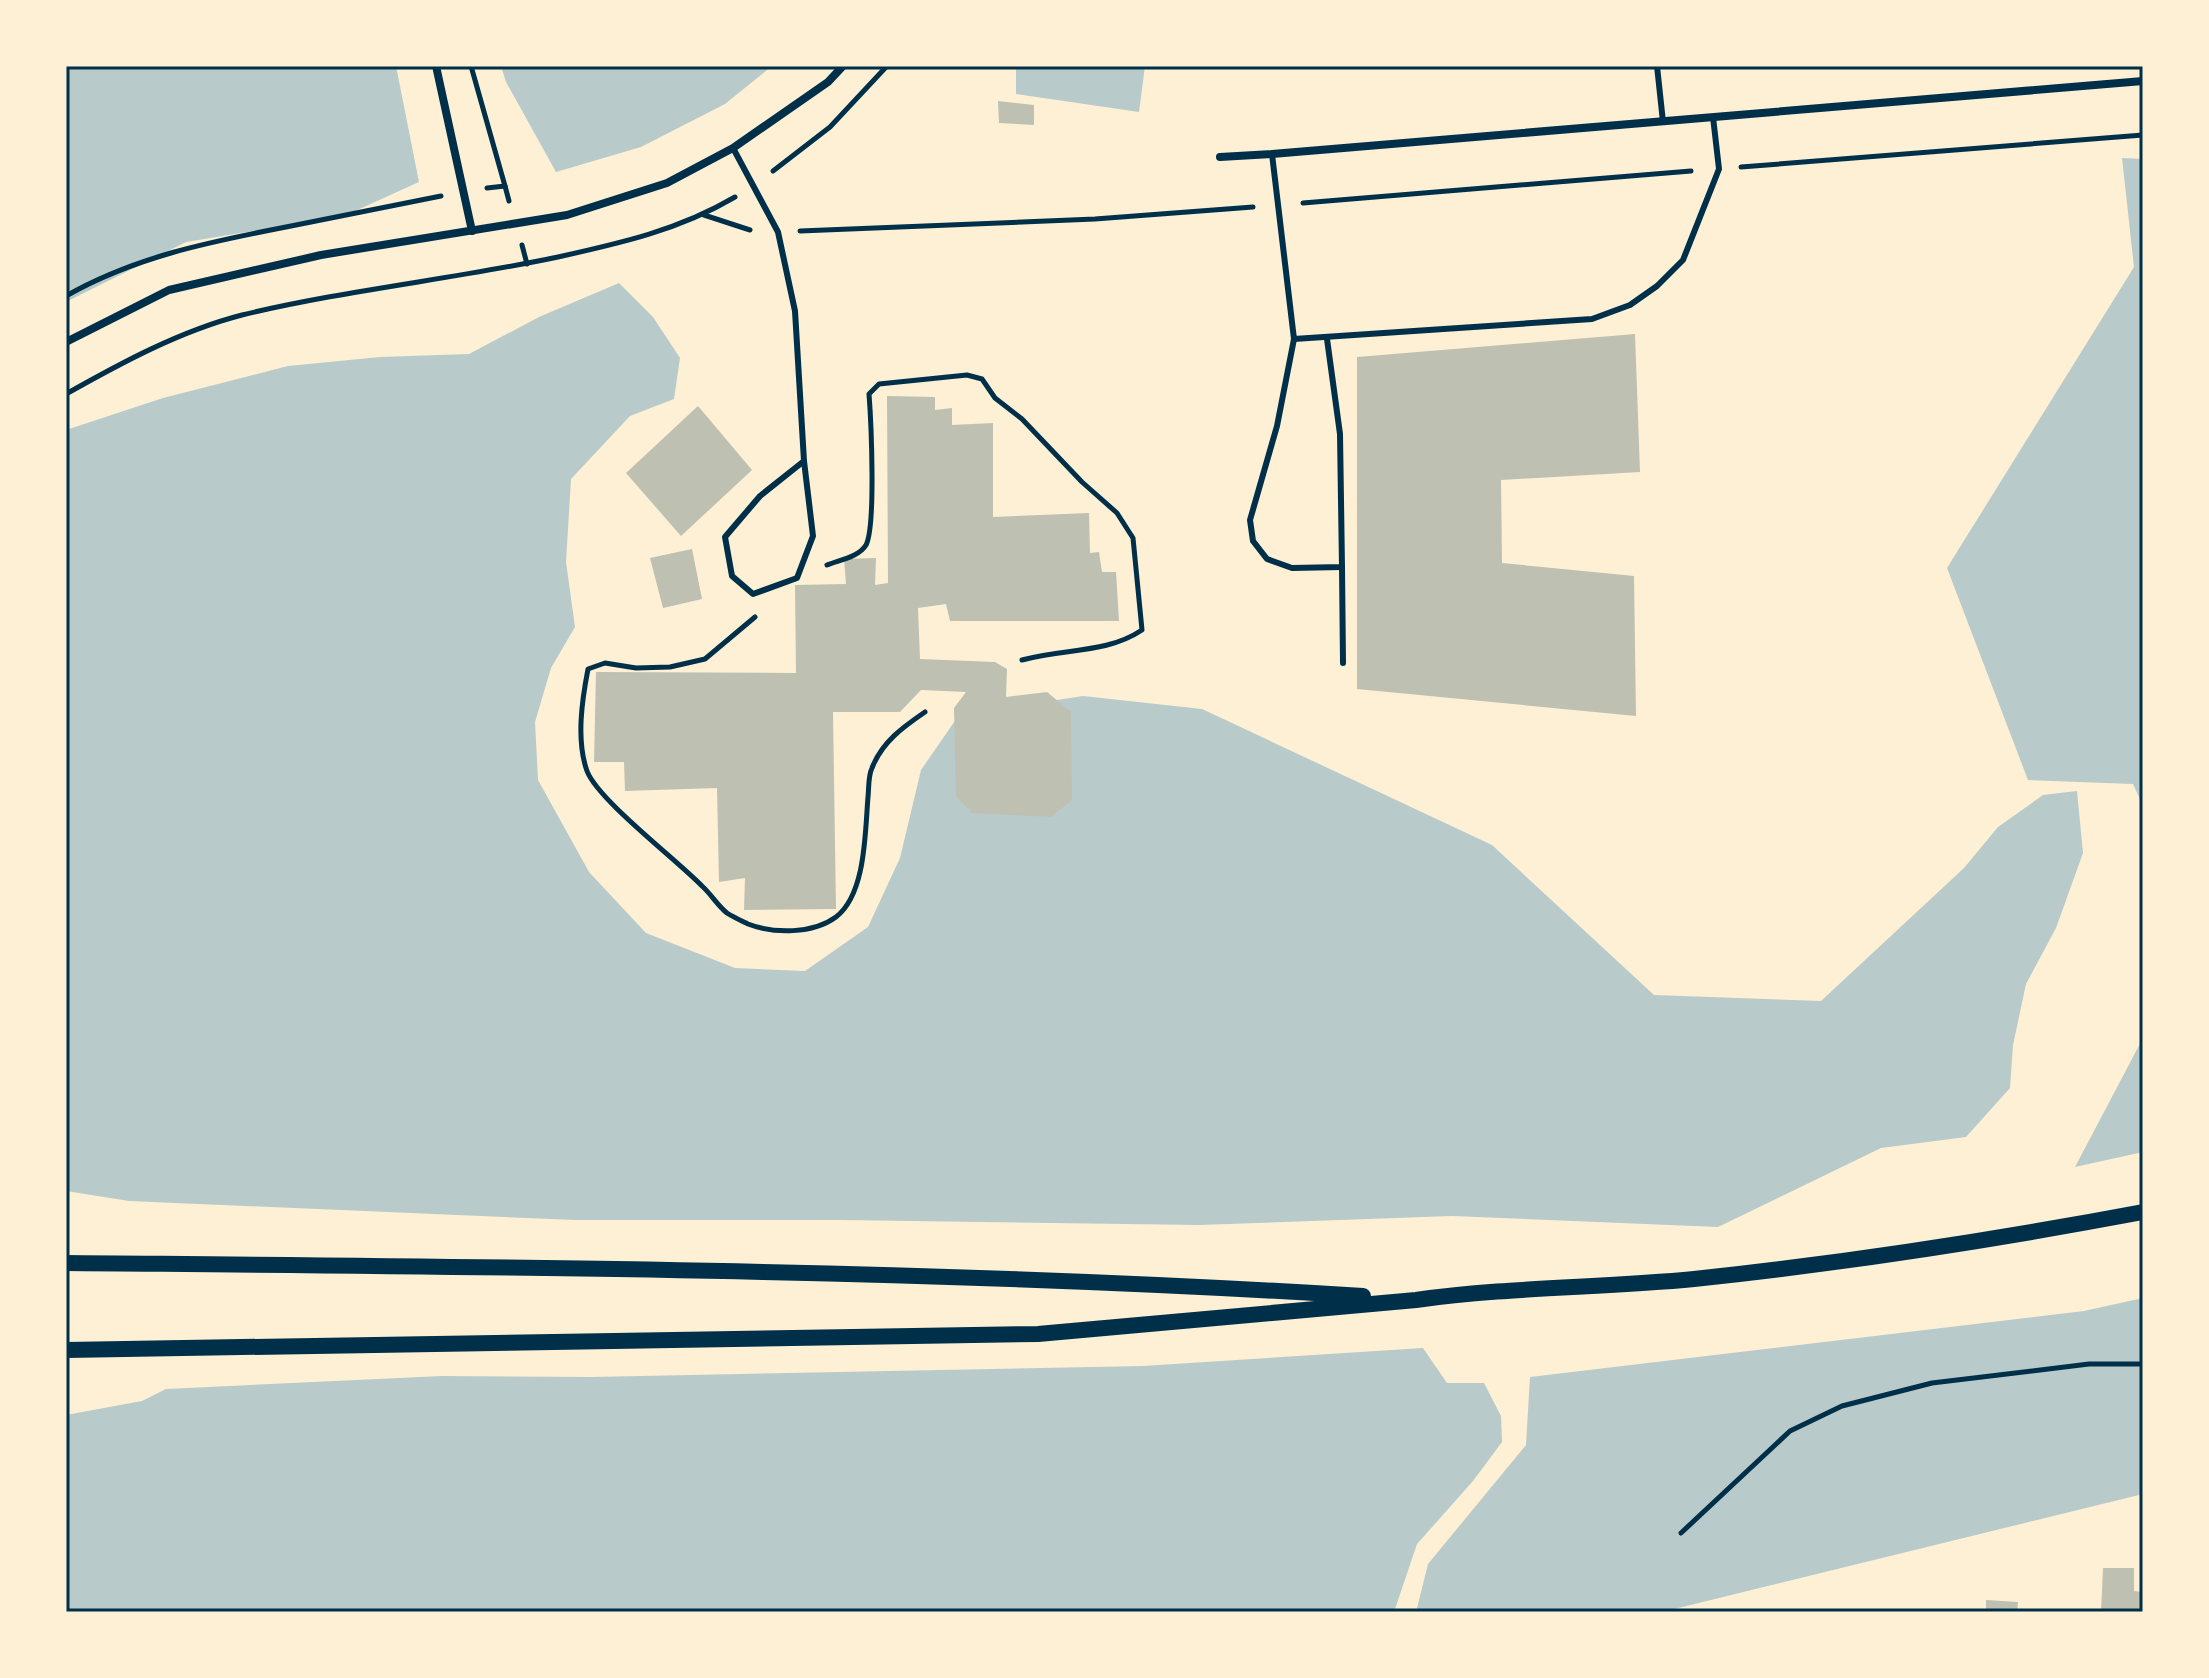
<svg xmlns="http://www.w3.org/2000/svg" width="2209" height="1678" viewBox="0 0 2209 1678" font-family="Montserrat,sans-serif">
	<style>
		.green { fill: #b9caca }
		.building { fill: #bec0b2 }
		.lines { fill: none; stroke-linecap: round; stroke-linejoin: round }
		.path { stroke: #003049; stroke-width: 5 }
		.service { stroke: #003049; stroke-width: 6 }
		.minor { stroke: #003049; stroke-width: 8 }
		.secondary { stroke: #003049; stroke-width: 16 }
		.neatline { fill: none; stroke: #003049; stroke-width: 3 }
	</style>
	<rect width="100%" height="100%" fill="#fdf0d5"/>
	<g class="green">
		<path d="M 66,66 L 396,66 L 419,182 L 344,216 L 186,242 L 66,302 Z"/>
		<path d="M 501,66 L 772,66 L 725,104 L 641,147 L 556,172 L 506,82 Z"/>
		<path d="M 1016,66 L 1145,66 L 1139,112 L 1016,94 Z"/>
		<path d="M 2122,158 L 2143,159 L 2143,806 L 2133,784 L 2028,780 L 1947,568 L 2134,267 Z"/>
		<path d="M 619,283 L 653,317 L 680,358 L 674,399 L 630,416 L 571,479 L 566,562 L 575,627 L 551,668 L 535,722 L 538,780 L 589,872 L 646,933 L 735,968 L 805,971 L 868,927 L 900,858 L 921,770 L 959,715 L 1083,696 L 1202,709 L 1492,845 L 1654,995 L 1821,1001 L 1964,868 L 1998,827 L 2043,795 L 2077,791 L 2083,853 L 2056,928 L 2026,984 L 2013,1045 L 2010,1088 L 1966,1137 L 1881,1148 L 1718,1227 L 1452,1216 L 1199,1225 L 840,1220 L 575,1220 L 129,1201 L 66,1191 L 66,430 L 163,398 L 288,366 L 380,357 L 469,354 L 539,317 Z"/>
		<path d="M 2143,1038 L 2143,1152 L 2075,1167 Z"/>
		<path d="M 2143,1298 L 2143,1494 L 1662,1612 L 1416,1612 L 1428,1564 L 1526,1445 L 1530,1377 L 2084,1311 Z"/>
		<path d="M 1423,1348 L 1447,1383 L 1484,1383 L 1501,1416 L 1502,1442 L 1473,1481 L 1417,1544 L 1394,1612 L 66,1612 L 66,1415 L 142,1401 L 166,1389 L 442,1376 L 592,1377 L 1143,1366 Z"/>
	</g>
	<g class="building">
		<path d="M 998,101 L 1034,105 L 1034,125 L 999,123 Z"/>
		<path d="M 1635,334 L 1640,472 L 1501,480 L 1502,563 L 1634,576 L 1636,716 L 1357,689 L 1357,357 Z"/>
		<path d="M 887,396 L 935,397 L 935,410 L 952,408 L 952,425 L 993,423 L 993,517 L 1089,513 L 1090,553 L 1099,552 L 1102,572 L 1116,572 L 1119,621 L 950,621 L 946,604 L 918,608 L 920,659 L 995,662 L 1007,669 L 1006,697 L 1047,692 L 1071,712 L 1072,800 L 1051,817 L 972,813 L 956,796 L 954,708 L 966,692 L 921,690 L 900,712 L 833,712 L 836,909 L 744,910 L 745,878 L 719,882 L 717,788 L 625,791 L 624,762 L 594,762 L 596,672 L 796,673 L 795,585 L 846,584 L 844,559 L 876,558 L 875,585 L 888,583 Z"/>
		<path d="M 698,406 L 752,470 L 681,536 L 626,473 Z"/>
		<path d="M 692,549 L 702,599 L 663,608 L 650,558 Z"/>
		<path d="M 2103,1568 L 2134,1568 L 2134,1591 L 2143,1592 L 2143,1612 L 2101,1612 Z"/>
		<path d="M 1986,1600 L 2018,1602 L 2017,1612 L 1986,1612 Z"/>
	</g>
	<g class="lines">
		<g class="path">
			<path d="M 471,66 L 505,186"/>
			<path d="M 1741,167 L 2143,135"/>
			<path d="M 773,171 L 830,127 L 887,66"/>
			<path d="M 487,188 L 505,186 L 509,201"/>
			<path d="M 1303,203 L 1691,171"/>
			<path d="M 704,215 L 750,230"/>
			<path d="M 800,231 L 1095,219 L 1253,207"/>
			<path d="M 522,245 L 527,264"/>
			<path d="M 66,296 C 134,257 209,242 286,227 C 338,217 389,206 441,196"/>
			<path d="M 66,394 C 121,363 180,331 242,315 C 346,290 454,279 558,257 C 621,243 679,230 735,197"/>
			<path d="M 827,565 C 839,560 859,557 866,545 C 876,526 871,420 869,394 L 879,384 L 967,375 L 982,379 L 995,398 L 1022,419 L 1082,482 L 1117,513 L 1133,538 L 1142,630 C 1106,654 1064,648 1022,660"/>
			<path d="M 755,617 L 705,659 L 670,667 L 636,668 L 605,663 L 588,669 C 582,700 576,740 587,771 C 598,800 677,860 702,886 C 711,894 718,906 727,913 C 733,917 742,921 748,924 C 774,934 813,934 836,917 C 866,894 865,832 868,797 C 869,788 868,776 872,768 C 882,742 903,727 925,712"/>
			<path d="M 1681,1533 L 1790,1431 L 1842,1406 L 1932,1383 L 2089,1364 L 2143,1364"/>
		</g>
		<g class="service">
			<path d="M 1657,66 L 1663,122"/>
			<path d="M 733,148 L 778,232 L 795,311 L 804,461 L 760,496 L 725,537 L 732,576 L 753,594 L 797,578 L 813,536 L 804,461"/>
			<path d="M 1272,154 L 1294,339 L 1592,319 L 1630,305 L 1657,286 L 1683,260 L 1719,169 L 1713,117"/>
			<path d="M 1294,339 L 1277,426 L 1250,520 L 1253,541 L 1267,559 L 1292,568 L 1342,567 L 1340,434 L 1327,339"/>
			<path d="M 1342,567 L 1343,663"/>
		</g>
		<g class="minor">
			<path d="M 436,66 L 472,231"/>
			<path d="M 1220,157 L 1272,154 L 2143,81"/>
			<path d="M 66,342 L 169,290 L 321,255 L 567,215 L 667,183 L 733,148 L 828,82 L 843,66"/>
		</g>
		<g class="secondary">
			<path d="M 66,1263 C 499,1267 931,1269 1363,1296"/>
			<path d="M 66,1350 L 1038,1334 L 1416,1300 C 1508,1287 1601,1288 1694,1279 C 1844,1263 1994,1240 2143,1212"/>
		</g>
	</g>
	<rect width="2209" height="1678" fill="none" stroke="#fdf0d5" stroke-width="136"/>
	<rect x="68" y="68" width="2073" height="1542" class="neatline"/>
</svg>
